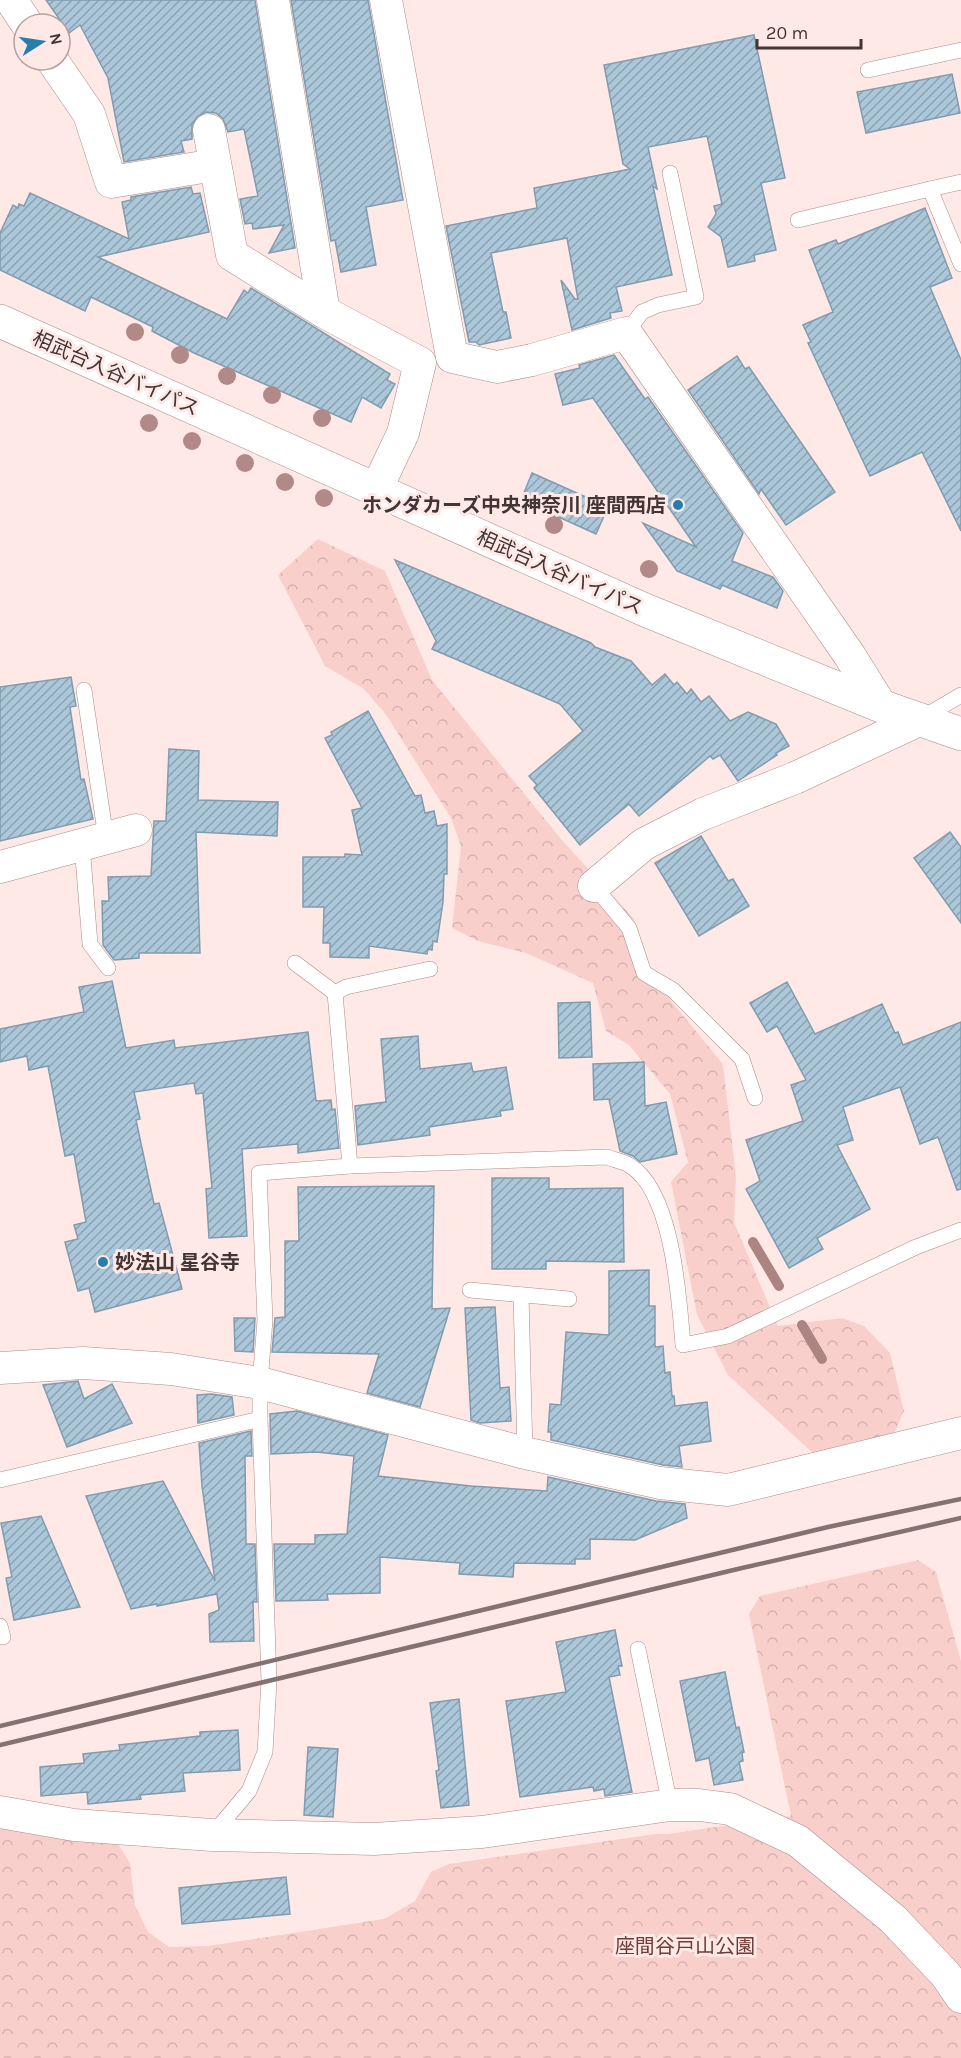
<svg xmlns="http://www.w3.org/2000/svg" width="961" height="2058" viewBox="0 0 961 2058" font-family="Karla,'Noto Sans JP',sans-serif">
	<style>
		.forest { fill: url(#forest-crowns) }
		.lines { fill: none; stroke-linecap: round; stroke-linejoin: round }
		.stream { stroke: #ac8582; stroke-width: 10 }
		.building { fill: url(#building-hatch); stroke: #819cae; stroke-width: 1.5 }
		.service-casing { stroke: #ac8b88; stroke-width: 16 }
		.minor-casing { stroke: #ac8b88; stroke-width: 33 }
		.primary-casing { stroke: #ac8b88; stroke-width: 34 }
		.service { stroke: #fff; stroke-width: 15 }
		.minor { stroke: #fff; stroke-width: 32 }
		.primary { stroke: #fff; stroke-width: 33 }
		.rail { stroke: #837270; stroke-width: 4.5 }
		.tree { fill: #b18987 }
		.poi-dot { fill: #277ead; stroke: #ffe9e7; stroke-width: 2 }
		.labels { text-anchor: middle; stroke-width: 6; stroke-linejoin: round; paint-order: stroke }
		.street-label { font-size: 20px; fill: #423533; stroke: #ffe9e7 }
		.poi-label { font-size: 20px; font-weight: bold; fill: #423533; stroke: #ffe9e7; text-anchor: end }
		.park-label { font-size: 20px; fill: #723b38; stroke: #ffe9e7 }
	</style>
	<defs>
		<pattern id="forest-crowns" width="20" height="18" patternUnits="userSpaceOnUse" patternTransform="scale(1.5)"><rect width="20" height="18" fill="#f9cfcc"/><path d="M2 6a3 3 0 1 1 6 0M12 15a3 3 0 1 1 6 0" fill="none" stroke="#d7b2b0"/></pattern>
		<pattern id="building-hatch" width="6" height="6" patternUnits="userSpaceOnUse" patternTransform="scale(1.5)"><rect width="6" height="6" fill="#abc7da"/><path d="M-1 1l2-2M0 6l6-6M5 7l2-2" fill="none" stroke="#8da2b1"/></pattern>
	</defs>
	<rect width="100%" height="100%" fill="#ffe9e7"/>
	<g class="forest">
		<path d="M 318,539 L 385,571 L 432,680 L 561,839 L 634,919 L 653,979 L 723,1064 L 736,1177 L 734,1222 L 778,1326 L 842,1318 L 864,1326 L 890,1353 L 904,1411 L 891,1440 L 815,1455 L 728,1375 L 697,1315 L 671,1182 L 688,1162 L 670,1094 L 629,1045 L 606,1031 L 593,983 L 526,953 L 478,941 L 452,928 L 461,846 L 451,818 L 387,716 L 364,689 L 325,666 L 278,575 Z"/>
		<path d="M 918,1560 L 936,1572 L 961,1661 L 961,2058 L 0,2058 L 0,1825 L 118,1844 L 130,1863 L 135,1905 L 148,1932 L 169,1947 L 208,1946 L 384,1919 L 415,1901 L 431,1872 L 449,1864 L 655,1834 L 668,1834 L 791,1816 L 749,1614 L 760,1596 Z"/>
	</g>
	<g class="lines">
		<g class="stream">
			<path d="M 753,1242 L 779,1286"/>
			<path d="M 802,1325 L 822,1359"/>
		</g>
	</g>
	<g class="building">
		<path d="M 46,0 L 255,0 L 295,248 L 269,253 L 284,225 L 253,229 L 252,223 L 245,224 L 240,199 L 258,196 L 244,129 L 228,132 L 223,119 L 216,113 L 206,112 L 197,117 L 192,125 L 192,139 L 181,141 L 184,152 L 124,162 L 108,78 L 80,25 L 69,33 Z"/>
		<path d="M 291,0 L 368,0 L 403,200 L 366,207 L 376,265 L 341,272 L 335,240 L 331,241 Z"/>
		<path d="M 754,35 L 785,178 L 761,183 L 776,250 L 754,255 L 755,261 L 728,267 L 721,237 L 708,227 L 716,214 L 714,206 L 722,204 L 707,136 L 648,147 L 657,189 L 653,186 L 672,275 L 616,287 L 622,311 L 610,313 L 611,318 L 572,330 L 561,280 L 575,299 L 578,299 L 567,238 L 491,253 L 503,312 L 506,312 L 511,338 L 479,345 L 476,342 L 469,342 L 446,226 L 537,208 L 534,188 L 630,169 L 623,164 L 604,65 Z"/>
		<path d="M 952,74 L 960,113 L 866,133 L 857,92 Z"/>
		<path d="M 191,187 L 193,194 L 200,193 L 209,232 L 98,257 L 227,319 L 244,290 L 248,293 L 251,288 L 390,374 L 387,380 L 395,384 L 381,408 L 362,397 L 351,422 L 194,353 L 152,331 L 153,327 L 91,297 L 85,311 L 0,270 L 0,233 L 13,205 L 18,208 L 19,204 L 24,206 L 30,193 L 129,239 L 122,202 L 131,200 L 131,197 Z"/>
		<path d="M 925,208 L 952,278 L 930,287 L 961,360 L 961,531 L 922,452 L 870,476 L 808,343 L 811,342 L 803,325 L 833,312 L 809,250 L 836,240 L 838,244 Z"/>
		<path d="M 614,355 L 645,399 L 648,397 L 743,533 L 732,561 L 773,577 L 783,591 L 777,608 L 722,585 L 720,589 L 677,571 L 643,523 L 696,547 L 593,398 L 563,405 L 555,374 L 580,368 L 579,365 Z"/>
		<path d="M 737,356 L 745,369 L 749,367 L 835,492 L 786,525 L 761,489 L 759,494 L 688,390 Z"/>
		<path d="M 532,473 L 608,507 L 596,534 L 521,500 Z"/>
		<path d="M 395,560 L 591,643 L 595,647 L 631,661 L 652,685 L 665,674 L 674,685 L 677,682 L 687,694 L 691,689 L 701,702 L 709,696 L 730,721 L 748,712 L 776,724 L 789,746 L 776,753 L 777,755 L 738,781 L 720,755 L 713,759 L 710,756 L 639,816 L 629,804 L 580,845 L 534,788 L 537,785 L 529,776 L 583,731 L 560,704 L 432,649 L 436,641 Z"/>
		<path d="M 71,677 L 76,706 L 70,707 L 81,780 L 84,779 L 93,819 L 0,841 L 0,687 Z"/>
		<path d="M 368,711 L 415,796 L 421,795 L 425,813 L 434,811 L 437,826 L 447,824 L 447,874 L 444,874 L 443,902 L 437,942 L 433,941 L 432,950 L 428,949 L 427,954 L 369,946 L 369,958 L 330,957 L 330,943 L 323,943 L 324,907 L 303,907 L 303,857 L 345,857 L 345,854 L 362,855 L 352,810 L 362,808 L 325,738 L 332,735 L 331,732 Z"/>
		<path d="M 169,749 L 199,751 L 198,800 L 278,802 L 277,836 L 196,832 L 200,953 L 139,953 L 139,958 L 114,960 L 103,945 L 102,901 L 109,901 L 108,877 L 151,876 L 154,821 L 166,821 Z"/>
		<path d="M 950,832 L 961,847 L 961,923 L 914,858 Z"/>
		<path d="M 701,836 L 728,881 L 733,879 L 749,906 L 699,936 L 655,863 Z"/>
		<path d="M 112,981 L 126,1048 L 174,1040 L 175,1048 L 308,1032 L 316,1101 L 331,1100 L 332,1110 L 335,1109 L 339,1148 L 298,1153 L 298,1144 L 242,1149 L 247,1236 L 209,1238 L 206,1189 L 212,1188 L 203,1093 L 196,1094 L 194,1083 L 134,1092 L 140,1119 L 136,1120 L 154,1204 L 159,1203 L 182,1289 L 95,1312 L 89,1288 L 78,1291 L 65,1242 L 78,1239 L 74,1225 L 86,1222 L 74,1154 L 65,1156 L 48,1066 L 29,1070 L 27,1056 L 0,1062 L 0,1029 L 84,1012 L 79,987 Z"/>
		<path d="M 787,982 L 815,1034 L 882,1004 L 895,1033 L 898,1032 L 903,1045 L 961,1022 L 961,1189 L 957,1190 L 938,1137 L 920,1144 L 900,1087 L 843,1107 L 853,1140 L 837,1145 L 870,1209 L 817,1238 L 823,1249 L 789,1268 L 746,1189 L 760,1181 L 746,1140 L 803,1121 L 791,1085 L 806,1080 L 777,1026 L 767,1032 L 750,1003 Z"/>
		<path d="M 590,1002 L 592,1057 L 559,1058 L 558,1003 Z"/>
		<path d="M 418,1036 L 420,1069 L 471,1063 L 473,1072 L 506,1067 L 513,1109 L 500,1111 L 501,1116 L 429,1127 L 430,1135 L 358,1145 L 355,1106 L 386,1102 L 381,1039 Z"/>
		<path d="M 644,1062 L 645,1106 L 666,1102 L 677,1154 L 640,1162 L 633,1156 L 620,1151 L 609,1099 L 594,1100 L 593,1064 Z"/>
		<path d="M 492,1178 L 549,1178 L 549,1189 L 623,1188 L 624,1262 L 546,1261 L 546,1269 L 492,1269 Z"/>
		<path d="M 434,1186 L 432,1309 L 450,1308 L 420,1407 L 367,1393 L 379,1354 L 272,1352 L 275,1318 L 285,1317 L 285,1241 L 299,1241 L 298,1187 Z"/>
		<path d="M 649,1270 L 649,1306 L 655,1306 L 655,1347 L 663,1346 L 665,1373 L 670,1372 L 672,1396 L 674,1396 L 675,1406 L 707,1402 L 711,1441 L 679,1446 L 682,1467 L 663,1465 L 551,1440 L 551,1432 L 548,1432 L 550,1404 L 561,1405 L 566,1332 L 609,1335 L 609,1271 Z"/>
		<path d="M 495,1307 L 500,1388 L 509,1387 L 511,1421 L 480,1423 L 471,1420 L 465,1308 Z"/>
		<path d="M 234,1318 L 255,1318 L 253,1352 L 235,1351 Z"/>
		<path d="M 78,1381 L 84,1399 L 112,1384 L 132,1423 L 67,1447 L 43,1385 Z"/>
		<path d="M 211,1394 L 232,1397 L 234,1415 L 198,1423 L 197,1395 Z"/>
		<path d="M 297,1411 L 388,1435 L 378,1476 L 471,1486 L 547,1491 L 548,1477 L 656,1501 L 685,1504 L 687,1518 L 635,1540 L 590,1539 L 590,1559 L 575,1559 L 575,1564 L 514,1563 L 513,1577 L 459,1574 L 460,1563 L 380,1557 L 380,1593 L 327,1594 L 328,1600 L 276,1601 L 274,1544 L 315,1544 L 315,1535 L 347,1534 L 354,1456 L 316,1452 L 271,1454 L 270,1414 Z"/>
		<path d="M 251,1431 L 252,1456 L 245,1456 L 246,1544 L 255,1544 L 257,1602 L 253,1602 L 254,1641 L 210,1642 L 209,1614 L 219,1610 L 217,1594 L 157,1606 L 157,1604 L 131,1609 L 86,1496 L 163,1481 L 215,1581 L 202,1486 L 199,1443 Z"/>
		<path d="M 41,1516 L 80,1607 L 14,1620 L 6,1578 L 12,1577 L 1,1523 Z"/>
		<path d="M 615,1630 L 622,1666 L 618,1666 L 620,1675 L 609,1677 L 632,1792 L 605,1796 L 604,1789 L 594,1791 L 593,1787 L 520,1797 L 506,1701 L 566,1692 L 556,1642 Z"/>
		<path d="M 725,1672 L 736,1728 L 739,1727 L 744,1752 L 742,1753 L 743,1761 L 739,1762 L 743,1780 L 714,1785 L 709,1758 L 696,1761 L 680,1681 Z"/>
		<path d="M 459,1699 L 469,1805 L 441,1808 L 436,1771 L 439,1770 L 430,1703 Z"/>
		<path d="M 238,1730 L 240,1770 L 183,1773 L 185,1791 L 140,1795 L 141,1799 L 88,1804 L 87,1792 L 41,1796 L 40,1767 L 84,1763 L 83,1754 L 120,1750 L 119,1745 L 200,1736 L 200,1732 Z"/>
		<path d="M 308,1747 L 338,1749 L 333,1817 L 304,1815 Z"/>
		<path d="M 286,1877 L 290,1914 L 182,1924 L 179,1888 Z"/>
	</g>
	<g class="lines">
		<g class="service-casing">
			<g id="service">
				<path d="M 868,70 L 961,50"/>
				<path d="M 961,182 L 930,189 L 961,264"/>
				<path d="M 798,220 L 930,189"/>
				<path d="M 626,333 L 642,312 L 658,305 L 696,297 L 670,173"/>
				<path d="M 84,690 L 106,838"/>
				<path d="M 922,718 L 961,695"/>
				<path d="M 82,845 L 90,944 L 108,968"/>
				<path d="M 594,886 L 629,928 L 644,973 L 673,990 L 742,1059 L 755,1098"/>
				<path d="M 295,963 L 335,993"/>
				<path d="M 350,1166 L 335,993 L 346,987 L 430,969"/>
				<path d="M 470,1290 L 569,1299"/>
				<path d="M 521,1295 L 525,1453"/>
				<path d="M 0,1480 L 260,1419"/>
				<path d="M 0,1626 L 3,1637"/>
				<path d="M 638,1649 L 670,1805"/>
				<path d="M 212,1835 L 249,1791 L 265,1752 L 269,1681 L 260,1419 L 260,1383 L 265,1320 L 259,1173 L 350,1166 L 607,1157 C 614,1160 622,1161 629,1165 C 673,1191 679,1298 683,1345 L 728,1336 L 916,1247 L 961,1230"/>
			</g>
		</g>
		<g class="minor-casing">
			<g id="minor">
				<path d="M 11,0 L 27,24"/>
				<path d="M 273,0 L 324,312"/>
				<path d="M 386,0 L 452,357 L 497,367 L 532,360 L 626,333 L 850,656 L 881,706"/>
				<path d="M 52,60 L 89,114 L 111,182 L 215,165"/>
				<path d="M 209,130 L 232,255 L 324,312 L 420,363 L 403,433 L 376,490"/>
				<path d="M 0,867 L 136,830"/>
				<path d="M 594,886 L 644,844 L 703,814 L 795,778 L 919,720"/>
				<path d="M 0,1368 L 83,1363 L 171,1369 L 260,1383 L 525,1453 L 660,1483 L 728,1490 L 961,1433"/>
				<path d="M 0,1812 L 74,1825 L 212,1835 L 374,1839 L 482,1832 L 670,1805 L 699,1805 L 730,1809 L 798,1841 L 893,1919 L 946,1975 L 961,1997"/>
			</g>
		</g>
		<g class="primary-casing">
			<path id="primary" d="M 0,321 L 645,610 L 881,706 L 961,734"/>
		</g>
		<use href="#service" class="service"/>
		<use href="#minor" class="minor"/>
		<use href="#primary" class="primary"/>
		<g class="rail">
			<path d="M 0,1726 L 828,1527 L 961,1499"/>
			<path d="M 0,1745 L 742,1568 L 961,1518"/>
		</g>
	</g>
	<g class="tree">
		<circle cx="135" cy="332" r="9"/>
		<circle cx="180" cy="355" r="9"/>
		<circle cx="227" cy="376" r="9"/>
		<circle cx="272" cy="395" r="9"/>
		<circle cx="322" cy="418" r="9"/>
		<circle cx="149" cy="423" r="9"/>
		<circle cx="192" cy="441" r="9"/>
		<circle cx="245" cy="463" r="9"/>
		<circle cx="285" cy="482" r="9"/>
		<circle cx="324" cy="498" r="9"/>
		<circle cx="554" cy="525" r="9"/>
		<circle cx="649" cy="569" r="9"/>
	</g>
	<g class="poi-dot">
		<circle cx="678" cy="505" r="6"/>
		<circle cx="103" cy="1262" r="6"/>
	</g>
	<g class="labels">
		<g class="street-label">
			<text transform="translate(116 373) rotate(24)" y="7">相武台入谷バイパス</text>
			<text transform="translate(560 572) rotate(24)" y="7">相武台入谷バイパス</text>
		</g>
		<g class="poi-label">
			<text x="666" y="512">ホンダカーズ中央神奈川 座間西店</text>
			<text x="115" y="1269" text-anchor="start">妙法山 星谷寺</text>
		</g>
		<g class="park-label">
			<text x="685" y="1953">座間谷戸山公園</text>
		</g>
	</g>
	<g transform="translate(42 42) rotate(78)"><circle r="28" fill="#ffe9e7" stroke="#b3a19f" stroke-width="1.5"/>
	<path d="M0-4.5L10 22L0 15L-10 22Z" fill="#277ead"/>
	<text y="-9" font-size="16" font-weight="bold" text-anchor="middle" fill="#423533">N</text>
	</g>
	<path d="M757 39v9h104v-9" fill="none" stroke="#423533" stroke-width="3"/>
	<text x="766" y="39" font-size="18" fill="#423533" stroke="#ffe9e7" stroke-width="4.5" paint-order="stroke">20 m</text>
</svg>
